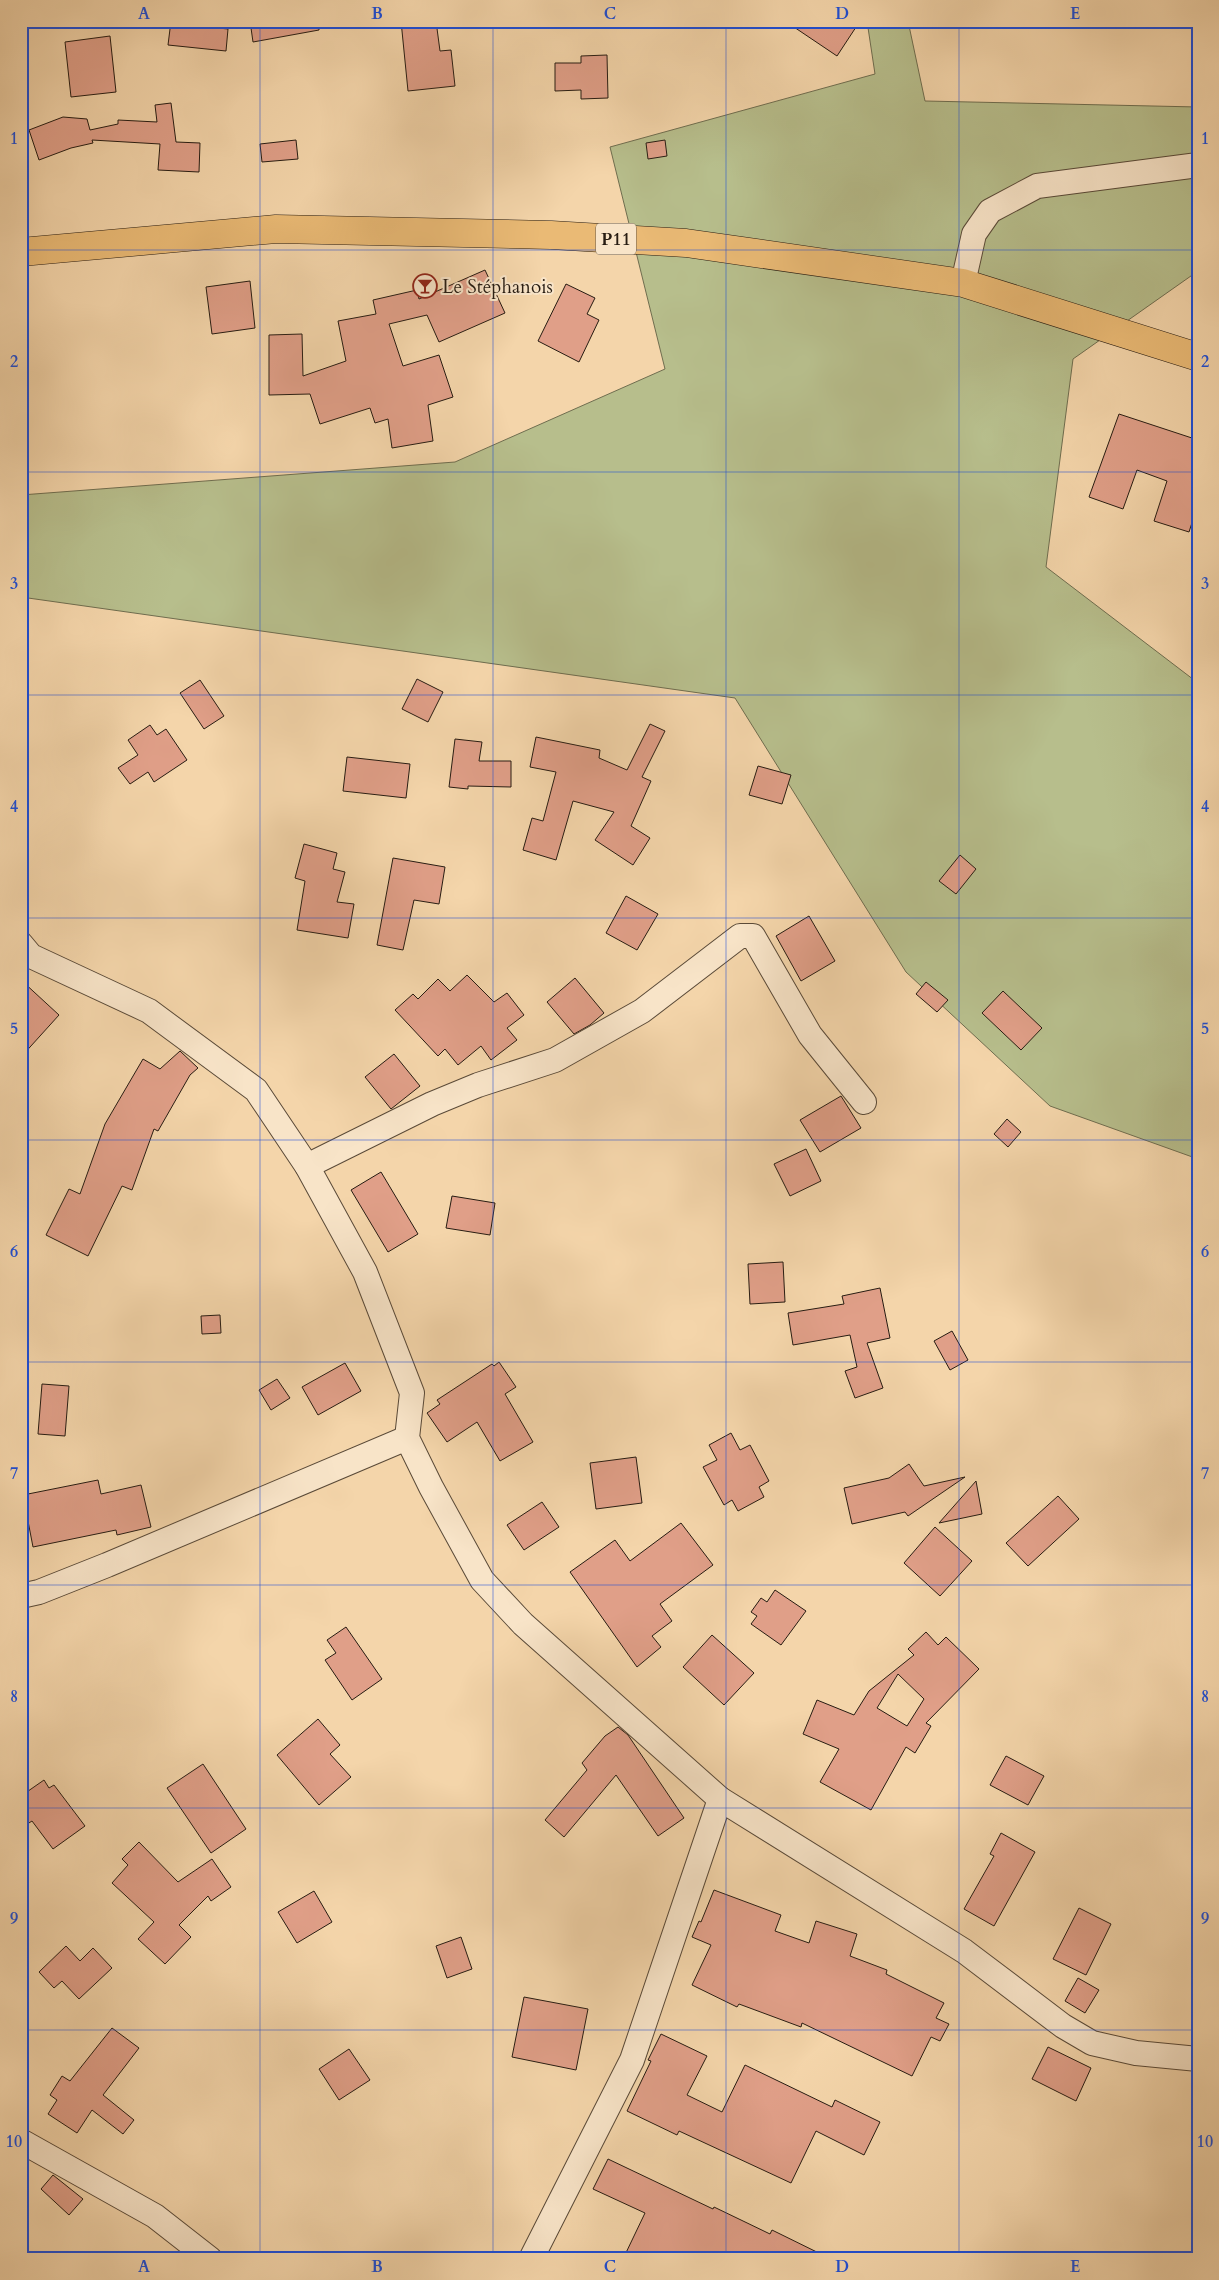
<svg xmlns="http://www.w3.org/2000/svg" width="1219" height="2280" viewBox="0 0 1219 2280" font-family="Cardo,serif">
	<style>
		.green { fill: #b7be8c; stroke: #6f6d4f }
		.building { fill: #e09f88; stroke: #271c12; fill-rule: evenodd }
		.lines { fill: none; stroke-linecap: round; stroke-linejoin: round }
		.street-casing { stroke: #5a4a38; stroke-width: 26 }
		.primary-casing { stroke: #271c12; stroke-width: 29 }
		.street { stroke: #f8e4c8; stroke-width: 24 }
		.primary { stroke: #eaba75; stroke-width: 28 }
		.grid { fill: none; stroke: #1d4ed8; stroke-width: 1; stroke-opacity: 0.55 }
		.labels { text-anchor: middle; stroke-width: 4; stroke-linejoin: round; paint-order: stroke }
		.shield { fill: #f8e4c8; stroke: #665849; stroke-width: 1 }
		.shield-label { font-size: 18px; font-weight: bold; fill: #271c12 }
		.poi-label { font-size: 19px; fill: #271c12; stroke: #f8e4c8; text-anchor: start }
		.neatline { fill: none; stroke: #1d4ed8; stroke-width: 2 }
		.grid-label { font-size: 16px; text-anchor: middle; font-weight: bold; fill: #1d4ed8 }
	</style>
	<rect width="100%" height="100%" fill="#f4d5aa"/>
	<filter id="stains"><feTurbulence type="fractalNoise" baseFrequency=".004" numOctaves="4"/><feColorMatrix values="0 0 0 0 .2 0 0 0 0 .09 0 0 0 0 .02 0 0 0 .5 -.17"/></filter>
	<radialGradient id="worn" r=".72"><stop offset=".6" stop-color="#630" stop-opacity="0"/><stop offset="1" stop-color="#630" stop-opacity=".3"/></radialGradient>
	<path class="green" d="M 867,21 L 908,21 L 925,101 L 1198,107 L 1198,271 L 1073,359 L 1046,567 L 1198,683 L 1198,1159 L 1050,1106 L 906,972 L 735,698 L 21,597 L 21,495 L 455,462 L 665,369 L 610,147 L 875,74 Z"/>
	<g class="building">
		<path d="M 171,21 L 190,21 L 189,25 L 228,29 L 226,51 L 168,45 Z"/>
		<path d="M 250,21 L 319,21 L 319,30 L 253,42 Z"/>
		<path d="M 401,21 L 436,21 L 440,51 L 451,50 L 455,86 L 408,91 Z"/>
		<path d="M 785,21 L 860,21 L 837,56 Z"/>
		<path d="M 110,36 L 116,92 L 71,97 L 65,42 Z"/>
		<path d="M 607,55 L 608,98 L 581,99 L 581,90 L 555,91 L 555,63 L 581,63 L 581,56 Z"/>
		<path d="M 171,103 L 176,142 L 200,143 L 199,172 L 158,170 L 160,144 L 92,140 L 93,143 L 71,148 L 39,160 L 29,130 L 63,117 L 87,119 L 90,130 L 118,124 L 118,120 L 157,122 L 155,105 Z"/>
		<path d="M 296,140 L 298,159 L 262,162 L 260,144 Z"/>
		<path d="M 665,140 L 667,156 L 648,159 L 646,143 Z"/>
		<path d="M 485,270 L 505,313 L 439,342 L 427,315 L 389,324 L 403,366 L 439,355 L 453,397 L 428,405 L 433,441 L 392,448 L 388,419 L 375,423 L 370,408 L 320,424 L 310,394 L 269,395 L 269,335 L 302,334 L 303,376 L 346,361 L 338,321 L 376,314 L 373,300 L 417,290 L 419,299 Z"/>
		<path d="M 250,281 L 255,328 L 212,334 L 206,287 Z"/>
		<path d="M 566,284 L 595,298 L 587,314 L 599,320 L 579,362 L 538,341 Z"/>
		<path d="M 1119,414 L 1198,440 L 1198,504 L 1189,532 L 1154,521 L 1167,481 L 1137,470 L 1123,509 L 1089,497 Z"/>
		<path d="M 417,679 L 443,692 L 428,722 L 402,709 Z"/>
		<path d="M 200,680 L 224,716 L 204,729 L 180,693 Z"/>
		<path d="M 650,724 L 665,731 L 642,777 L 651,781 L 631,826 L 650,838 L 633,865 L 595,840 L 614,812 L 573,801 L 556,860 L 523,850 L 532,818 L 543,821 L 556,772 L 530,767 L 536,737 L 600,750 L 599,758 L 627,770 Z"/>
		<path d="M 150,725 L 157,735 L 166,729 L 187,760 L 154,782 L 148,772 L 130,784 L 118,768 L 138,755 L 128,740 Z"/>
		<path d="M 455,739 L 482,742 L 479,761 L 511,761 L 511,787 L 468,786 L 468,789 L 449,787 Z"/>
		<path d="M 347,757 L 410,764 L 406,798 L 343,791 Z"/>
		<path d="M 758,766 L 791,775 L 782,804 L 749,795 Z"/>
		<path d="M 304,844 L 337,853 L 333,869 L 345,872 L 337,902 L 354,904 L 348,938 L 297,930 L 305,881 L 295,878 Z"/>
		<path d="M 960,855 L 976,869 L 956,894 L 939,881 Z"/>
		<path d="M 393,858 L 445,867 L 439,904 L 414,900 L 403,950 L 377,945 Z"/>
		<path d="M 626,896 L 658,914 L 637,950 L 606,933 Z"/>
		<path d="M 809,916 L 835,961 L 801,981 L 776,936 Z"/>
		<path d="M 467,975 L 494,1002 L 507,993 L 524,1015 L 507,1028 L 517,1040 L 491,1060 L 481,1046 L 458,1065 L 445,1049 L 438,1056 L 395,1010 L 413,994 L 418,999 L 438,979 L 450,991 Z"/>
		<path d="M 575,978 L 604,1013 L 590,1025 L 574,1034 L 547,1002 Z"/>
		<path d="M 21,980 L 59,1015 L 21,1057 Z"/>
		<path d="M 926,982 L 948,1000 L 937,1012 L 916,994 Z"/>
		<path d="M 1003,991 L 1042,1028 L 1021,1050 L 982,1013 Z"/>
		<path d="M 180,1051 L 198,1068 L 190,1075 L 158,1131 L 154,1129 L 132,1190 L 122,1186 L 88,1256 L 46,1235 L 69,1189 L 80,1194 L 105,1124 L 143,1059 L 160,1069 Z"/>
		<path d="M 394,1054 L 420,1086 L 391,1109 L 365,1077 Z"/>
		<path d="M 841,1096 L 861,1128 L 820,1152 L 800,1120 Z"/>
		<path d="M 1007,1119 L 1021,1132 L 1008,1147 L 994,1134 Z"/>
		<path d="M 806,1149 L 821,1181 L 790,1196 L 774,1164 Z"/>
		<path d="M 381,1172 L 418,1234 L 388,1252 L 351,1190 Z"/>
		<path d="M 452,1196 L 495,1203 L 490,1235 L 446,1228 Z"/>
		<path d="M 783,1262 L 785,1302 L 750,1304 L 748,1264 Z"/>
		<path d="M 880,1288 L 890,1338 L 867,1343 L 883,1388 L 855,1398 L 845,1371 L 857,1367 L 850,1335 L 793,1345 L 788,1313 L 844,1304 L 842,1296 Z"/>
		<path d="M 220,1315 L 221,1333 L 202,1334 L 201,1316 Z"/>
		<path d="M 952,1331 L 968,1360 L 950,1370 L 934,1341 Z"/>
		<path d="M 499,1362 L 516,1387 L 505,1394 L 533,1442 L 500,1461 L 477,1422 L 447,1442 L 427,1413 L 440,1404 L 437,1400 L 492,1364 L 494,1366 Z"/>
		<path d="M 345,1363 L 361,1391 L 318,1415 L 302,1387 Z"/>
		<path d="M 277,1379 L 290,1398 L 271,1410 L 259,1390 Z"/>
		<path d="M 42,1384 L 69,1386 L 65,1436 L 38,1434 Z"/>
		<path d="M 731,1433 L 740,1450 L 750,1445 L 769,1481 L 759,1487 L 764,1497 L 738,1511 L 732,1500 L 724,1505 L 703,1467 L 717,1460 L 709,1445 Z"/>
		<path d="M 636,1457 L 642,1503 L 596,1509 L 590,1463 Z"/>
		<path d="M 909,1464 L 924,1486 L 965,1477 L 908,1516 L 905,1512 L 852,1524 L 844,1488 L 889,1478 Z"/>
		<path d="M 98,1480 L 101,1494 L 141,1485 L 151,1527 L 117,1535 L 116,1530 L 33,1547 L 23,1495 Z"/>
		<path d="M 976,1481 L 982,1514 L 939,1523 Z"/>
		<path d="M 1058,1496 L 1079,1519 L 1028,1566 L 1006,1543 Z"/>
		<path d="M 542,1502 L 559,1527 L 524,1550 L 507,1525 Z"/>
		<path d="M 681,1523 L 713,1565 L 660,1604 L 672,1621 L 652,1636 L 661,1647 L 637,1667 L 570,1572 L 615,1540 L 630,1561 Z"/>
		<path d="M 935,1527 L 972,1561 L 940,1596 L 904,1563 Z"/>
		<path d="M 775,1590 L 806,1611 L 781,1645 L 751,1624 L 757,1616 L 751,1612 L 761,1598 L 767,1602 Z"/>
		<path d="M 346,1627 L 382,1679 L 352,1700 L 325,1660 L 336,1653 L 327,1640 Z"/>
		<path d="M 926,1632 L 938,1645 L 946,1637 L 979,1669 L 926,1723 L 931,1726 L 915,1753 L 906,1747 L 871,1810 L 820,1782 L 839,1749 L 803,1734 L 817,1700 L 854,1715 L 869,1691 L 914,1655 L 908,1649 ZM 898,1674 L 924,1699 L 907,1726 L 877,1708 Z"/>
		<path d="M 712,1635 L 754,1673 L 724,1705 L 683,1667 Z"/>
		<path d="M 318,1719 L 340,1745 L 330,1754 L 351,1777 L 319,1805 L 277,1755 Z"/>
		<path d="M 618,1727 L 628,1735 L 684,1818 L 658,1836 L 616,1775 L 564,1837 L 545,1820 L 587,1770 L 582,1763 L 605,1736 Z"/>
		<path d="M 1006,1756 L 1044,1776 L 1028,1805 L 990,1785 Z"/>
		<path d="M 203,1764 L 246,1829 L 211,1853 L 167,1788 Z"/>
		<path d="M 44,1780 L 49,1788 L 54,1785 L 85,1826 L 53,1849 L 32,1821 L 21,1828 L 21,1796 Z"/>
		<path d="M 1001,1833 L 1035,1852 L 994,1926 L 964,1909 L 994,1856 L 990,1854 Z"/>
		<path d="M 139,1842 L 178,1882 L 212,1859 L 231,1887 L 211,1901 L 208,1896 L 179,1925 L 191,1937 L 165,1964 L 138,1939 L 154,1922 L 112,1883 L 128,1865 L 122,1859 Z"/>
		<path d="M 714,1890 L 781,1915 L 775,1931 L 809,1943 L 816,1921 L 857,1934 L 850,1956 L 887,1970 L 886,1974 L 944,2003 L 936,2018 L 949,2024 L 940,2041 L 931,2037 L 912,2076 L 802,2023 L 801,2027 L 739,2004 L 737,2007 L 692,1985 L 711,1945 L 692,1937 L 699,1921 L 701,1922 Z"/>
		<path d="M 314,1891 L 332,1922 L 297,1943 L 278,1912 Z"/>
		<path d="M 1079,1908 L 1111,1924 L 1086,1975 L 1053,1959 Z"/>
		<path d="M 461,1937 L 472,1969 L 447,1978 L 436,1946 Z"/>
		<path d="M 66,1946 L 80,1961 L 93,1948 L 112,1968 L 79,1999 L 62,1981 L 54,1988 L 39,1972 Z"/>
		<path d="M 1078,1978 L 1099,1990 L 1085,2013 L 1065,2001 Z"/>
		<path d="M 524,1997 L 588,2009 L 576,2070 L 512,2057 Z"/>
		<path d="M 112,2028 L 139,2048 L 103,2095 L 134,2120 L 123,2134 L 92,2110 L 77,2133 L 48,2114 L 57,2100 L 50,2095 L 62,2076 L 70,2081 Z"/>
		<path d="M 661,2034 L 707,2056 L 687,2095 L 722,2112 L 745,2065 L 832,2107 L 835,2100 L 880,2122 L 864,2155 L 816,2131 L 791,2183 L 679,2131 L 677,2135 L 627,2111 L 651,2061 L 648,2060 Z"/>
		<path d="M 1048,2047 L 1091,2068 L 1076,2101 L 1032,2079 Z"/>
		<path d="M 349,2049 L 370,2080 L 339,2100 L 319,2069 Z"/>
		<path d="M 608,2159 L 713,2209 L 714,2207 L 770,2234 L 772,2230 L 831,2259 L 623,2259 L 645,2213 L 593,2189 Z"/>
		<path d="M 53,2175 L 83,2199 L 69,2215 L 41,2189 Z"/>
	</g>
	<g class="lines">
		<g class="street-casing">
			<g id="street">
				<path d="M 963,283 L 974,234 L 990,211 L 1037,186 L 1198,165"/>
				<path d="M 21,944 L 31,956 L 149,1011 L 256,1090 L 307,1166 L 365,1272 L 412,1393 L 407,1438 L 431,1487 L 482,1580 L 523,1624 L 720,1799 L 964,1951 L 1063,2026 L 1092,2043 L 1136,2053 L 1198,2059"/>
				<path d="M 307,1166 L 432,1104 L 478,1085 L 555,1060 L 642,1011 L 740,936 L 753,936 L 810,1035 L 864,1102"/>
				<path d="M 21,1596 L 39,1592 L 107,1565 L 407,1438"/>
				<path d="M 21,2141 L 155,2216 L 210,2259"/>
				<path d="M 531,2259 L 632,2060 L 720,1799"/>
			</g>
		</g>
		<g class="primary-casing">
			<path id="primary" d="M 21,252 L 276,229 L 551,235 L 686,243 L 963,283 L 1198,357"/>
		</g>
		<use href="#street" class="street"/>
		<use href="#primary" class="primary"/>
	</g>
	<path class="grid" d="M 260,21 L 260,2259M 493,21 L 493,2259M 726,21 L 726,2259M 959,21 L 959,2259M 21,250 L 1198,250M 21,472 L 1198,472M 21,695 L 1198,695M 21,918 L 1198,918M 21,1140 L 1198,1140M 21,1362 L 1198,1362M 21,1585 L 1198,1585M 21,1808 L 1198,1808M 21,2030 L 1198,2030"/>
	<defs>
		<g id="bar-ring" transform="scale(1.25)"><circle r="9.5" fill="#f8e4c8" stroke="#8f2418" stroke-width="1.5"/><path d="M-6-5H6L.8 .8V4.5H3.5V6h-7V4.5H-.8V.8Z" fill="#8f2418"/></g>
	</defs>
	<g fill-rule="evenodd">
		<use href="#bar-ring" x="425" y="286"/>
	</g>
	<g class="labels">
		<rect class="shield" x="596" y="223.5" width="40" height="31" rx="4"/>
		<g class="shield-label">
			<text x="616" y="245">P11</text>
		</g>
		<g class="poi-label">
			<text x="442" y="293">Le Stéphanois</text>
		</g>
	</g>
	<rect width="1219" height="2280" fill="none" stroke="#f4d5aa" stroke-width="55"/>
	<rect x="28" y="28" width="1164" height="2224" class="neatline"/>
	<g class="grid-label">
		<text x="144" y="19">A</text>
		<text x="377" y="19">B</text>
		<text x="610" y="19">C</text>
		<text x="842" y="19">D</text>
		<text x="1075" y="19">E</text>
		<text x="14" y="144">1</text>
		<text x="1205" y="144">1</text>
		<text x="14" y="367">2</text>
		<text x="1205" y="367">2</text>
		<text x="14" y="589">3</text>
		<text x="1205" y="589">3</text>
		<text x="14" y="812">4</text>
		<text x="1205" y="812">4</text>
		<text x="14" y="1034">5</text>
		<text x="1205" y="1034">5</text>
		<text x="14" y="1257">6</text>
		<text x="1205" y="1257">6</text>
		<text x="14" y="1479">7</text>
		<text x="1205" y="1479">7</text>
		<text x="14" y="1702">8</text>
		<text x="1205" y="1702">8</text>
		<text x="14" y="1924">9</text>
		<text x="1205" y="1924">9</text>
		<text x="14" y="2147">10</text>
		<text x="1205" y="2147">10</text>
		<text x="144" y="2272">A</text>
		<text x="377" y="2272">B</text>
		<text x="610" y="2272">C</text>
		<text x="842" y="2272">D</text>
		<text x="1075" y="2272">E</text>
	</g>
	<rect width="100%" height="100%" filter="url(#stains)"/>
	<rect width="100%" height="100%" fill="url(#worn)"/>
</svg>
